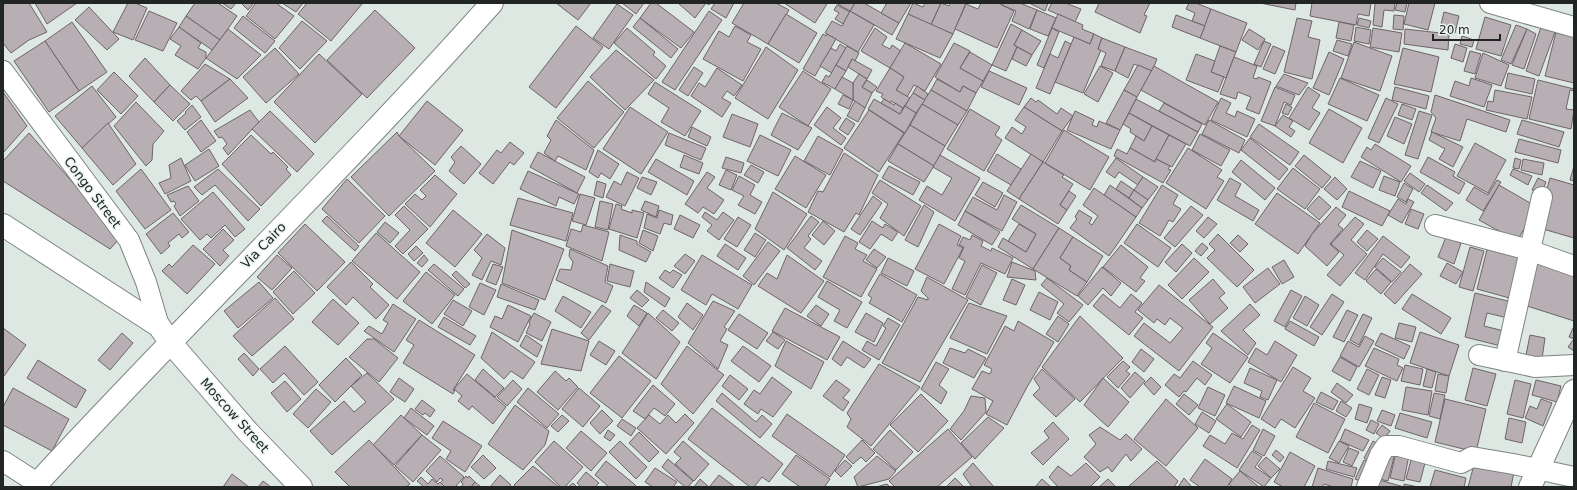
<svg xmlns="http://www.w3.org/2000/svg" width="1577" height="490" viewBox="0 0 1577 490" font-family="'DejaVu Sans',sans-serif">
	<style>
		.building { fill: #b8afb4; stroke: #6d6469 }
		.lines { fill: none; stroke-linecap: round; stroke-linejoin: round }
		.street-casing { stroke: #7d8580; stroke-width: 22 }
		.secondary-casing { stroke: #7d8580; stroke-width: 24 }
		.street { stroke: #fff; stroke-width: 20 }
		.secondary { stroke: #fff; stroke-width: 22 }
		.labels { text-anchor: middle; stroke-width: 3; stroke-linejoin: round; paint-order: stroke }
		.street-label { font-size: 13px; fill: #212523; stroke: #ebf5f0 }
	</style>
	<rect width="100%" height="100%" fill="#dee8e2"/>
	<g class="building">
		<path d="M 6,3 L 29,3 L 47,32 L 29,40 L 11,53 L 3,43 L 3,5 Z"/>
		<path d="M 35,3 L 77,3 L 47,24 Z"/>
		<path d="M 128,3 L 135,3 L 147,8 L 133,40 L 113,32 Z"/>
		<path d="M 195,3 L 218,3 L 237,16 L 220,40 L 186,16 Z"/>
		<path d="M 222,3 L 236,3 L 231,9 Z"/>
		<path d="M 241,3 L 254,3 L 248,10 Z"/>
		<path d="M 256,3 L 276,3 L 294,16 L 275,39 L 246,16 Z"/>
		<path d="M 282,3 L 303,3 L 296,12 Z"/>
		<path d="M 307,3 L 361,3 L 362,4 L 331,41 L 298,14 Z"/>
		<path d="M 556,3 L 591,3 L 578,20 Z"/>
		<path d="M 622,3 L 644,3 L 636,14 Z"/>
		<path d="M 651,3 L 656,3 L 694,32 L 681,48 L 640,18 Z"/>
		<path d="M 678,3 L 710,3 L 709,5 L 706,3 L 695,18 Z"/>
		<path d="M 715,3 L 734,3 L 726,18 L 711,9 Z"/>
		<path d="M 744,3 L 776,3 L 789,10 L 768,44 L 732,23 Z"/>
		<path d="M 784,3 L 826,3 L 827,4 L 815,23 Z"/>
		<path d="M 836,3 L 855,3 L 850,11 Z"/>
		<path d="M 855,3 L 864,3 L 899,23 L 892,35 L 850,11 Z"/>
		<path d="M 887,3 L 911,3 L 899,23 L 881,13 Z"/>
		<path d="M 913,3 L 923,7 L 925,3 L 941,3 L 931,25 L 908,14 Z"/>
		<path d="M 941,3 L 949,6 L 950,3 L 966,3 L 953,34 L 931,25 Z"/>
		<path d="M 981,3 L 998,3 L 1014,11 L 997,48 L 955,29 L 966,4 L 978,9 Z"/>
		<path d="M 1003,3 L 1020,3 L 1037,10 L 1029,29 L 1012,21 L 1016,11 L 1002,5 Z"/>
		<path d="M 1029,3 L 1048,3 L 1045,11 Z"/>
		<path d="M 1052,3 L 1069,3 L 1068,4 L 1081,9 L 1075,22 L 1048,10 Z"/>
		<path d="M 1099,3 L 1150,3 L 1144,15 L 1147,16 L 1140,33 L 1095,12 Z"/>
		<path d="M 1189,3 L 1196,3 L 1211,9 L 1205,26 L 1192,21 L 1195,13 L 1186,9 Z"/>
		<path d="M 1260,3 L 1296,3 L 1295,10 Z"/>
		<path d="M 1312,3 L 1371,3 L 1369,16 L 1358,14 L 1356,25 L 1310,16 Z"/>
		<path d="M 1375,3 L 1395,3 L 1394,11 L 1384,10 L 1382,27 L 1373,25 Z"/>
		<path d="M 1397,3 L 1407,3 L 1405,12 L 1395,10 Z"/>
		<path d="M 1409,3 L 1435,3 L 1428,30 L 1404,24 Z"/>
		<path d="M 617,4 L 633,15 L 609,49 L 593,38 Z"/>
		<path d="M 837,5 L 850,12 L 843,24 L 835,19 L 839,13 L 834,10 Z"/>
		<path d="M 89,7 L 119,39 L 107,50 L 75,20 Z"/>
		<path d="M 1211,9 L 1247,23 L 1236,52 L 1200,38 Z"/>
		<path d="M 375,10 L 415,48 L 367,98 L 327,60 Z"/>
		<path d="M 1037,10 L 1056,18 L 1048,36 L 1030,29 Z"/>
		<path d="M 149,11 L 177,23 L 163,51 L 135,40 Z"/>
		<path d="M 709,11 L 722,20 L 675,90 L 662,82 Z"/>
		<path d="M 850,11 L 874,25 L 858,52 L 825,33 L 832,21 L 842,26 Z"/>
		<path d="M 1444,12 L 1459,16 L 1455,33 L 1440,29 Z"/>
		<path d="M 786,14 L 817,33 L 799,63 L 768,44 Z"/>
		<path d="M 908,14 L 953,34 L 940,58 L 896,39 Z"/>
		<path d="M 1058,14 L 1083,25 L 1082,29 L 1094,34 L 1090,44 L 1052,28 Z"/>
		<path d="M 1176,15 L 1205,26 L 1200,38 L 1172,27 Z"/>
		<path d="M 1394,15 L 1404,16 L 1403,30 L 1393,29 Z"/>
		<path d="M 186,16 L 220,40 L 212,50 L 179,27 Z"/>
		<path d="M 243,16 L 275,41 L 265,53 L 234,28 Z"/>
		<path d="M 1485,17 L 1511,25 L 1501,56 L 1476,49 Z"/>
		<path d="M 640,18 L 678,49 L 671,58 L 633,27 Z"/>
		<path d="M 1297,18 L 1312,21 L 1308,37 L 1320,40 L 1312,79 L 1284,72 Z"/>
		<path d="M 1359,18 L 1371,21 L 1369,28 L 1357,25 Z"/>
		<path d="M 302,21 L 327,41 L 300,69 L 279,48 Z"/>
		<path d="M 72,22 L 107,72 L 79,91 L 45,41 Z"/>
		<path d="M 1339,22 L 1354,25 L 1351,41 L 1336,38 Z"/>
		<path d="M 1011,24 L 1022,30 L 1014,45 L 1017,47 L 1006,71 L 992,65 Z"/>
		<path d="M 1516,25 L 1527,29 L 1511,64 L 1501,60 Z"/>
		<path d="M 576,26 L 603,47 L 556,108 L 529,87 Z"/>
		<path d="M 735,26 L 751,35 L 747,42 L 761,49 L 743,81 L 703,59 L 719,31 L 729,37 Z"/>
		<path d="M 179,27 L 201,43 L 198,48 L 206,52 L 206,58 L 198,69 L 175,55 L 181,46 L 170,39 Z"/>
		<path d="M 1356,27 L 1371,30 L 1369,44 L 1354,41 Z"/>
		<path d="M 1541,27 L 1555,32 L 1539,76 L 1526,71 Z"/>
		<path d="M 627,28 L 655,52 L 653,55 L 666,66 L 656,79 L 614,43 Z"/>
		<path d="M 875,28 L 887,37 L 882,45 L 890,49 L 892,45 L 901,51 L 890,68 L 861,51 Z"/>
		<path d="M 1052,28 L 1059,32 L 1044,68 L 1037,65 Z"/>
		<path d="M 1373,28 L 1402,33 L 1399,52 L 1370,47 Z"/>
		<path d="M 1557,28 L 1574,32 L 1574,83 L 1545,76 Z"/>
		<path d="M 228,29 L 261,55 L 237,79 L 206,58 Z"/>
		<path d="M 1249,29 L 1265,39 L 1258,50 L 1242,40 Z"/>
		<path d="M 1405,29 L 1449,34 L 1448,50 L 1404,44 Z"/>
		<path d="M 1527,29 L 1536,34 L 1524,69 L 1512,65 Z"/>
		<path d="M 1022,30 L 1041,41 L 1032,55 L 1014,45 Z"/>
		<path d="M 823,34 L 826,36 L 827,34 L 836,39 L 815,76 L 803,69 Z"/>
		<path d="M 1094,34 L 1102,38 L 1098,49 L 1101,50 L 1083,93 L 1055,82 L 1074,37 L 1090,44 Z"/>
		<path d="M 1462,36 L 1474,40 L 1472,47 L 1460,44 Z"/>
		<path d="M 1102,38 L 1125,47 L 1115,71 L 1101,66 L 1106,53 L 1098,49 Z"/>
		<path d="M 1337,40 L 1352,44 L 1348,56 L 1333,51 Z"/>
		<path d="M 45,41 L 79,91 L 49,112 L 14,61 Z"/>
		<path d="M 1065,41 L 1071,44 L 1050,94 L 1036,88 L 1050,54 L 1058,58 Z"/>
		<path d="M 1264,41 L 1271,44 L 1261,67 L 1254,64 Z"/>
		<path d="M 1354,42 L 1392,56 L 1380,91 L 1341,78 Z"/>
		<path d="M 905,43 L 941,64 L 925,91 L 914,85 L 907,97 L 896,90 L 904,77 L 890,68 Z"/>
		<path d="M 954,43 L 970,51 L 960,68 L 983,81 L 976,93 L 963,86 L 960,92 L 935,77 Z"/>
		<path d="M 840,44 L 846,48 L 832,73 L 820,66 L 831,48 L 836,51 Z"/>
		<path d="M 1455,44 L 1467,48 L 1463,62 L 1451,58 Z"/>
		<path d="M 847,46 L 859,53 L 855,61 L 852,59 L 846,71 L 836,65 Z"/>
		<path d="M 1220,46 L 1236,52 L 1226,78 L 1211,72 Z"/>
		<path d="M 1273,46 L 1285,51 L 1275,74 L 1263,69 Z"/>
		<path d="M 766,47 L 798,70 L 768,119 L 735,98 Z"/>
		<path d="M 1017,47 L 1032,55 L 1026,66 L 1012,59 Z"/>
		<path d="M 1125,47 L 1157,59 L 1152,71 L 1134,64 L 1128,78 L 1115,71 Z"/>
		<path d="M 275,48 L 299,74 L 266,103 L 243,77 Z"/>
		<path d="M 1403,48 L 1439,57 L 1431,92 L 1394,84 Z"/>
		<path d="M 616,50 L 654,80 L 625,110 L 590,77 Z"/>
		<path d="M 1470,51 L 1481,54 L 1475,74 L 1464,71 Z"/>
		<path d="M 970,52 L 992,65 L 983,81 L 960,68 Z"/>
		<path d="M 1329,52 L 1344,59 L 1329,95 L 1313,88 Z"/>
		<path d="M 1483,53 L 1509,65 L 1501,86 L 1475,78 Z"/>
		<path d="M 319,54 L 362,94 L 315,143 L 274,102 Z"/>
		<path d="M 1196,54 L 1215,61 L 1211,72 L 1224,77 L 1218,92 L 1186,80 Z"/>
		<path d="M 1234,57 L 1257,66 L 1253,78 L 1257,79 L 1258,77 L 1271,82 L 1259,114 L 1246,109 L 1251,97 L 1238,92 L 1236,99 L 1220,94 Z"/>
		<path d="M 145,58 L 170,85 L 154,102 L 129,76 Z"/>
		<path d="M 852,59 L 872,70 L 867,79 L 848,67 Z"/>
		<path d="M 205,64 L 230,79 L 201,101 L 196,96 L 191,100 L 181,91 Z"/>
		<path d="M 836,65 L 846,71 L 835,89 L 822,82 L 826,75 L 829,77 Z"/>
		<path d="M 1138,65 L 1152,71 L 1137,97 L 1124,90 Z"/>
		<path d="M 1100,66 L 1113,73 L 1098,102 L 1084,94 Z"/>
		<path d="M 1154,66 L 1218,102 L 1205,125 L 1141,90 Z"/>
		<path d="M 694,67 L 703,73 L 688,96 L 679,90 Z"/>
		<path d="M 717,68 L 742,85 L 734,96 L 727,91 L 722,98 L 731,103 L 722,117 L 691,96 L 699,83 L 705,87 Z"/>
		<path d="M 890,68 L 904,77 L 896,90 L 910,98 L 903,108 L 891,101 L 890,103 L 881,97 L 883,94 L 876,91 Z"/>
		<path d="M 803,71 L 831,89 L 808,126 L 779,107 Z"/>
		<path d="M 989,71 L 1027,88 L 1019,105 L 981,87 Z"/>
		<path d="M 114,72 L 138,96 L 121,114 L 97,90 Z"/>
		<path d="M 1508,73 L 1535,79 L 1532,94 L 1505,88 Z"/>
		<path d="M 859,74 L 867,79 L 862,87 L 872,93 L 865,108 L 853,100 L 853,83 Z"/>
		<path d="M 1284,74 L 1308,83 L 1299,95 L 1276,86 Z"/>
		<path d="M 842,77 L 853,83 L 853,100 L 835,89 Z"/>
		<path d="M 1340,78 L 1379,95 L 1367,121 L 1328,104 Z"/>
		<path d="M 1471,78 L 1492,85 L 1484,107 L 1450,96 L 1455,81 L 1469,86 Z"/>
		<path d="M 230,79 L 248,98 L 215,122 L 201,101 Z"/>
		<path d="M 937,79 L 960,92 L 963,86 L 976,93 L 967,111 L 931,90 Z"/>
		<path d="M 867,80 L 877,87 L 872,93 L 862,87 Z"/>
		<path d="M 1538,80 L 1574,89 L 1574,91 L 1570,90 L 1566,109 L 1574,110 L 1571,129 L 1529,119 Z"/>
		<path d="M 588,81 L 624,112 L 594,148 L 557,118 Z"/>
		<path d="M 655,82 L 701,111 L 685,136 L 661,122 L 669,108 L 648,94 Z"/>
		<path d="M 170,85 L 190,104 L 173,121 L 154,102 Z"/>
		<path d="M 92,86 L 116,117 L 82,148 L 55,116 Z"/>
		<path d="M 917,86 L 928,94 L 925,100 L 913,93 Z"/>
		<path d="M 1275,87 L 1295,95 L 1291,105 L 1284,102 L 1275,126 L 1261,121 Z"/>
		<path d="M 1308,87 L 1320,95 L 1312,108 L 1320,113 L 1309,130 L 1289,118 Z"/>
		<path d="M 1395,87 L 1429,96 L 1426,109 L 1392,100 Z"/>
		<path d="M 931,90 L 967,111 L 958,125 L 922,104 Z"/>
		<path d="M 1124,90 L 1137,97 L 1120,130 L 1106,123 Z"/>
		<path d="M 1495,90 L 1532,97 L 1527,119 L 1486,110 L 1488,101 L 1493,102 Z"/>
		<path d="M 3,92 L 27,126 L 3,153 Z"/>
		<path d="M 913,93 L 925,100 L 916,113 L 905,106 Z"/>
		<path d="M 843,95 L 853,100 L 849,109 L 838,104 Z"/>
		<path d="M 1435,95 L 1510,120 L 1506,132 L 1467,119 L 1460,141 L 1431,132 L 1436,118 L 1431,112 Z"/>
		<path d="M 1031,98 L 1036,102 L 1038,100 L 1057,114 L 1061,108 L 1073,116 L 1062,131 L 1024,107 Z"/>
		<path d="M 1221,98 L 1231,103 L 1226,113 L 1235,117 L 1237,111 L 1255,119 L 1247,137 L 1211,120 Z"/>
		<path d="M 1386,98 L 1398,104 L 1379,143 L 1368,138 Z"/>
		<path d="M 874,99 L 900,114 L 905,106 L 916,113 L 905,133 L 868,109 Z"/>
		<path d="M 884,99 L 894,105 L 895,103 L 903,108 L 900,114 L 881,103 Z"/>
		<path d="M 1136,99 L 1198,132 L 1190,146 L 1129,113 Z"/>
		<path d="M 427,101 L 463,130 L 435,165 L 399,136 Z"/>
		<path d="M 855,101 L 865,108 L 858,122 L 847,116 Z"/>
		<path d="M 136,102 L 164,131 L 153,144 L 152,160 L 146,166 L 114,126 Z"/>
		<path d="M 1164,103 L 1202,124 L 1198,132 L 1159,111 Z"/>
		<path d="M 922,104 L 958,125 L 945,146 L 910,125 Z"/>
		<path d="M 1286,104 L 1292,107 L 1288,115 L 1282,113 Z"/>
		<path d="M 1402,104 L 1416,109 L 1412,120 L 1398,115 Z"/>
		<path d="M 192,105 L 201,117 L 185,130 L 177,121 L 186,113 L 185,112 Z"/>
		<path d="M 630,107 L 668,132 L 641,174 L 603,149 Z"/>
		<path d="M 827,107 L 841,118 L 833,128 L 846,138 L 841,145 L 814,125 Z"/>
		<path d="M 1024,107 L 1062,131 L 1043,162 L 1005,138 L 1012,127 L 1022,134 L 1026,127 L 1015,120 Z"/>
		<path d="M 970,109 L 1000,127 L 995,135 L 1002,140 L 984,171 L 947,149 Z"/>
		<path d="M 1329,109 L 1362,128 L 1343,163 L 1309,143 Z"/>
		<path d="M 250,110 L 259,122 L 228,155 L 223,148 L 227,144 L 222,137 L 219,138 L 214,131 Z"/>
		<path d="M 869,110 L 904,133 L 879,172 L 844,148 Z"/>
		<path d="M 270,111 L 314,154 L 297,172 L 252,129 Z"/>
		<path d="M 1075,111 L 1094,120 L 1092,125 L 1097,127 L 1099,121 L 1120,130 L 1111,149 L 1067,130 Z"/>
		<path d="M 1419,111 L 1432,115 L 1418,159 L 1405,155 Z"/>
		<path d="M 782,113 L 812,128 L 798,150 L 771,135 Z"/>
		<path d="M 1129,113 L 1152,126 L 1144,141 L 1130,132 L 1131,129 L 1123,124 Z"/>
		<path d="M 732,114 L 758,124 L 750,147 L 723,137 Z"/>
		<path d="M 1283,115 L 1293,121 L 1289,127 L 1295,131 L 1291,137 L 1275,126 Z"/>
		<path d="M 1395,117 L 1412,124 L 1404,144 L 1387,136 Z"/>
		<path d="M 846,118 L 855,124 L 848,135 L 839,129 Z"/>
		<path d="M 201,120 L 216,141 L 201,152 L 187,132 Z"/>
		<path d="M 556,120 L 594,150 L 586,170 L 558,156 L 555,161 L 544,153 L 551,140 L 547,136 Z"/>
		<path d="M 1209,120 L 1245,140 L 1239,153 L 1202,134 Z"/>
		<path d="M 1522,120 L 1564,132 L 1559,147 L 1517,134 Z"/>
		<path d="M 108,123 L 136,164 L 113,185 L 82,148 Z"/>
		<path d="M 1259,124 L 1299,152 L 1290,165 L 1250,137 Z"/>
		<path d="M 910,125 L 945,146 L 934,166 L 898,144 Z"/>
		<path d="M 1152,126 L 1169,135 L 1155,162 L 1130,148 L 1136,136 L 1144,141 Z"/>
		<path d="M 692,127 L 711,137 L 707,146 L 688,137 Z"/>
		<path d="M 1064,130 L 1109,157 L 1090,190 L 1045,163 Z"/>
		<path d="M 397,132 L 399,136 L 435,171 L 389,216 L 351,177 Z"/>
		<path d="M 1432,132 L 1463,147 L 1453,167 L 1439,159 L 1445,149 L 1429,140 Z"/>
		<path d="M 29,133 L 121,237 L 110,249 L 3,181 L 3,161 Z"/>
		<path d="M 669,133 L 706,148 L 701,160 L 665,145 Z"/>
		<path d="M 1200,134 L 1230,150 L 1221,166 L 1192,150 Z"/>
		<path d="M 251,135 L 271,154 L 273,152 L 288,167 L 286,169 L 291,175 L 261,206 L 222,164 Z"/>
		<path d="M 760,135 L 791,150 L 778,176 L 747,161 Z"/>
		<path d="M 1169,135 L 1186,144 L 1172,167 L 1156,159 Z"/>
		<path d="M 818,136 L 843,150 L 830,175 L 804,161 Z"/>
		<path d="M 1250,138 L 1288,169 L 1279,180 L 1241,150 Z"/>
		<path d="M 1519,139 L 1561,150 L 1558,163 L 1515,152 Z"/>
		<path d="M 510,142 L 524,153 L 514,165 L 510,162 L 493,184 L 479,173 L 497,150 L 501,153 Z"/>
		<path d="M 1475,143 L 1506,160 L 1488,193 L 1457,176 Z"/>
		<path d="M 898,144 L 934,166 L 924,182 L 888,161 Z"/>
		<path d="M 1375,144 L 1411,166 L 1401,182 L 1361,157 L 1367,147 L 1371,150 Z"/>
		<path d="M 461,146 L 481,164 L 464,184 L 449,171 L 455,162 L 451,157 Z"/>
		<path d="M 1130,148 L 1155,162 L 1156,159 L 1170,166 L 1168,169 L 1171,170 L 1163,183 L 1114,156 L 1117,149 L 1127,154 Z"/>
		<path d="M 1188,148 L 1222,170 L 1217,177 L 1224,181 L 1206,209 L 1166,183 Z"/>
		<path d="M 209,149 L 219,166 L 195,181 L 185,165 Z"/>
		<path d="M 598,150 L 619,164 L 610,179 L 601,173 L 598,178 L 589,172 Z"/>
		<path d="M 538,152 L 585,177 L 577,193 L 530,167 Z"/>
		<path d="M 844,153 L 878,175 L 859,215 L 856,213 L 844,232 L 808,212 L 818,191 L 823,192 Z"/>
		<path d="M 997,154 L 1021,169 L 1011,185 L 987,171 Z"/>
		<path d="M 1031,154 L 1043,162 L 1019,199 L 1007,191 Z"/>
		<path d="M 684,155 L 703,163 L 699,174 L 680,167 Z"/>
		<path d="M 940,155 L 980,178 L 955,221 L 919,200 L 927,186 L 942,195 L 952,178 L 933,167 Z"/>
		<path d="M 1304,155 L 1331,177 L 1322,188 L 1295,166 Z"/>
		<path d="M 795,156 L 826,175 L 806,208 L 775,189 Z"/>
		<path d="M 726,157 L 744,163 L 741,173 L 722,168 Z"/>
		<path d="M 1428,157 L 1455,172 L 1453,176 L 1465,183 L 1459,194 L 1420,172 Z"/>
		<path d="M 181,158 L 191,181 L 165,194 L 159,183 L 171,178 L 169,165 Z"/>
		<path d="M 1116,158 L 1143,177 L 1138,185 L 1119,172 L 1115,178 L 1106,172 Z"/>
		<path d="M 1515,158 L 1521,160 L 1519,169 L 1513,168 Z"/>
		<path d="M 656,159 L 694,181 L 687,195 L 648,172 Z"/>
		<path d="M 1523,159 L 1544,163 L 1542,175 L 1521,170 Z"/>
		<path d="M 1241,160 L 1275,188 L 1265,200 L 1232,172 Z"/>
		<path d="M 1360,161 L 1381,171 L 1373,188 L 1351,177 Z"/>
		<path d="M 1043,162 L 1064,175 L 1062,177 L 1073,184 L 1060,205 L 1067,210 L 1058,224 L 1019,199 Z"/>
		<path d="M 751,165 L 764,172 L 758,183 L 744,175 Z"/>
		<path d="M 889,166 L 920,182 L 913,195 L 882,178 Z"/>
		<path d="M 1574,166 L 1574,181 L 1570,180 Z"/>
		<path d="M 1293,168 L 1320,189 L 1305,209 L 1277,189 Z"/>
		<path d="M 141,169 L 171,210 L 145,229 L 116,191 Z"/>
		<path d="M 218,169 L 260,209 L 248,221 L 215,185 L 202,195 L 194,187 Z"/>
		<path d="M 1513,169 L 1532,176 L 1528,185 L 1510,175 Z"/>
		<path d="M 726,170 L 737,175 L 731,190 L 719,185 Z"/>
		<path d="M 528,171 L 579,194 L 574,204 L 559,197 L 556,206 L 520,189 Z"/>
		<path d="M 627,172 L 639,178 L 625,206 L 606,197 L 614,181 L 621,185 Z"/>
		<path d="M 707,172 L 715,177 L 707,188 L 724,200 L 714,214 L 703,207 L 698,213 L 685,204 Z"/>
		<path d="M 1410,173 L 1425,184 L 1419,192 L 1404,181 Z"/>
		<path d="M 435,175 L 457,194 L 430,227 L 405,204 L 415,194 L 422,200 L 426,196 L 420,190 Z"/>
		<path d="M 739,176 L 755,185 L 750,195 L 762,202 L 755,214 L 738,205 L 744,196 L 732,190 Z"/>
		<path d="M 1384,176 L 1400,182 L 1395,196 L 1379,190 Z"/>
		<path d="M 642,177 L 657,182 L 651,195 L 637,188 Z"/>
		<path d="M 1143,177 L 1158,187 L 1148,200 L 1134,190 Z"/>
		<path d="M 1335,177 L 1347,189 L 1337,200 L 1324,189 Z"/>
		<path d="M 1230,178 L 1241,184 L 1235,196 L 1259,210 L 1253,221 L 1217,200 Z"/>
		<path d="M 1538,178 L 1546,182 L 1541,194 L 1532,190 Z"/>
		<path d="M 1550,178 L 1574,185 L 1574,238 L 1536,227 Z"/>
		<path d="M 347,179 L 385,216 L 359,243 L 322,209 Z"/>
		<path d="M 880,180 L 921,206 L 904,236 L 880,218 L 888,204 L 872,193 Z"/>
		<path d="M 1497,180 L 1501,182 L 1483,211 L 1466,200 L 1474,187 L 1488,195 Z"/>
		<path d="M 597,181 L 606,184 L 603,198 L 594,195 Z"/>
		<path d="M 1121,181 L 1134,190 L 1129,198 L 1116,189 Z"/>
		<path d="M 983,182 L 1003,193 L 995,207 L 975,195 Z"/>
		<path d="M 1404,183 L 1413,189 L 1406,202 L 1397,197 Z"/>
		<path d="M 1110,185 L 1142,208 L 1136,217 L 1104,195 Z"/>
		<path d="M 1162,185 L 1178,195 L 1173,204 L 1181,209 L 1173,222 L 1169,220 L 1160,236 L 1139,223 Z"/>
		<path d="M 1427,185 L 1453,203 L 1446,211 L 1421,193 Z"/>
		<path d="M 1499,185 L 1537,207 L 1517,241 L 1479,220 Z"/>
		<path d="M 188,186 L 199,201 L 180,216 L 174,206 L 176,204 L 174,201 L 171,202 L 167,195 Z"/>
		<path d="M 1094,188 L 1136,217 L 1109,256 L 1070,228 L 1077,219 L 1075,217 L 1079,210 L 1092,218 L 1089,223 L 1092,225 L 1098,216 L 1083,205 Z"/>
		<path d="M 1134,190 L 1148,200 L 1142,208 L 1129,198 Z"/>
		<path d="M 1069,191 L 1076,196 L 1067,210 L 1060,205 Z"/>
		<path d="M 1349,191 L 1390,211 L 1382,226 L 1342,207 Z"/>
		<path d="M 213,192 L 245,229 L 235,237 L 225,225 L 211,238 L 207,234 L 200,240 L 181,219 Z"/>
		<path d="M 773,192 L 807,214 L 784,250 L 755,229 Z"/>
		<path d="M 1277,193 L 1320,223 L 1298,254 L 1255,224 Z"/>
		<path d="M 580,194 L 595,198 L 586,225 L 572,221 Z"/>
		<path d="M 1004,195 L 1017,202 L 1002,231 L 965,211 L 973,197 L 997,210 Z"/>
		<path d="M 873,196 L 882,203 L 860,235 L 851,229 Z"/>
		<path d="M 1319,196 L 1331,207 L 1319,220 L 1307,209 Z"/>
		<path d="M 518,198 L 573,213 L 566,241 L 510,225 Z"/>
		<path d="M 1398,199 L 1406,204 L 1408,199 L 1414,202 L 1402,223 L 1388,215 Z"/>
		<path d="M 600,201 L 613,204 L 608,230 L 595,227 Z"/>
		<path d="M 645,201 L 659,206 L 656,217 L 641,210 Z"/>
		<path d="M 616,204 L 622,206 L 621,209 L 632,213 L 632,210 L 644,213 L 637,238 L 609,229 Z"/>
		<path d="M 924,205 L 934,212 L 918,247 L 905,240 Z"/>
		<path d="M 1021,205 L 1059,228 L 1033,269 L 998,247 L 1003,238 L 1026,252 L 1036,234 L 1012,219 Z"/>
		<path d="M 404,206 L 428,229 L 403,254 L 395,246 L 410,230 L 395,215 Z"/>
		<path d="M 1191,206 L 1203,215 L 1175,247 L 1164,238 Z"/>
		<path d="M 1336,207 L 1346,215 L 1338,225 L 1343,229 L 1330,244 L 1339,252 L 1327,266 L 1305,246 L 1312,234 Z"/>
		<path d="M 1411,209 L 1424,214 L 1418,229 L 1405,224 Z"/>
		<path d="M 453,210 L 482,234 L 455,267 L 426,243 Z"/>
		<path d="M 659,210 L 673,215 L 671,225 L 664,223 L 660,234 L 644,228 L 647,214 L 657,218 Z"/>
		<path d="M 965,211 L 1000,232 L 992,245 L 958,225 Z"/>
		<path d="M 705,212 L 717,220 L 723,212 L 734,220 L 719,240 L 707,231 L 712,225 L 702,217 Z"/>
		<path d="M 173,213 L 189,232 L 182,238 L 179,234 L 168,243 L 170,246 L 161,254 L 146,234 Z"/>
		<path d="M 680,215 L 700,225 L 693,238 L 674,229 Z"/>
		<path d="M 327,216 L 359,246 L 355,251 L 322,221 Z"/>
		<path d="M 811,216 L 819,222 L 808,236 L 811,239 L 804,248 L 822,261 L 815,270 L 787,248 Z"/>
		<path d="M 738,217 L 751,225 L 737,247 L 724,239 Z"/>
		<path d="M 1208,217 L 1217,224 L 1204,238 L 1196,231 Z"/>
		<path d="M 1355,217 L 1364,224 L 1351,240 L 1367,254 L 1340,286 L 1327,275 L 1344,255 L 1331,244 Z"/>
		<path d="M 823,221 L 835,231 L 824,245 L 812,235 Z"/>
		<path d="M 872,221 L 883,228 L 885,224 L 898,232 L 892,241 L 881,234 L 870,249 L 859,242 Z"/>
		<path d="M 385,222 L 399,233 L 390,243 L 377,232 Z"/>
		<path d="M 305,224 L 345,262 L 317,291 L 278,253 Z"/>
		<path d="M 939,224 L 961,236 L 957,245 L 963,248 L 944,284 L 915,269 Z"/>
		<path d="M 1019,224 L 1036,234 L 1026,252 L 1008,241 Z"/>
		<path d="M 1137,224 L 1171,248 L 1158,267 L 1124,243 Z"/>
		<path d="M 583,225 L 609,232 L 602,261 L 566,246 L 571,229 L 581,232 Z"/>
		<path d="M 1059,228 L 1073,237 L 1060,258 L 1071,266 L 1069,270 L 1087,282 L 1077,296 L 1033,269 Z"/>
		<path d="M 223,229 L 234,240 L 223,250 L 229,256 L 220,266 L 203,249 Z"/>
		<path d="M 512,230 L 564,249 L 545,300 L 502,283 Z"/>
		<path d="M 643,230 L 658,236 L 653,251 L 639,243 Z"/>
		<path d="M 1367,230 L 1378,239 L 1367,251 L 1357,242 Z"/>
		<path d="M 376,233 L 420,272 L 397,299 L 352,261 Z"/>
		<path d="M 755,233 L 766,240 L 755,257 L 744,250 Z"/>
		<path d="M 487,234 L 505,248 L 501,265 L 491,261 L 482,280 L 472,275 L 482,258 L 474,250 Z"/>
		<path d="M 1218,234 L 1254,270 L 1237,287 L 1207,258 L 1215,250 L 1209,244 Z"/>
		<path d="M 620,235 L 637,241 L 637,244 L 651,252 L 646,262 L 619,250 Z"/>
		<path d="M 972,235 L 983,241 L 981,246 L 991,251 L 992,248 L 1013,258 L 1005,274 L 981,263 L 965,295 L 952,289 L 965,261 L 959,258 L 964,247 L 959,245 L 963,237 L 970,240 Z"/>
		<path d="M 1238,235 L 1248,244 L 1240,252 L 1230,243 Z"/>
		<path d="M 845,236 L 858,243 L 855,249 L 867,255 L 863,261 L 877,269 L 861,297 L 823,277 Z"/>
		<path d="M 1383,236 L 1410,257 L 1401,268 L 1383,254 L 1365,280 L 1355,273 Z"/>
		<path d="M 1073,237 L 1103,256 L 1087,282 L 1069,270 L 1071,266 L 1060,258 Z"/>
		<path d="M 1446,237 L 1461,243 L 1454,264 L 1438,257 Z"/>
		<path d="M 768,242 L 780,251 L 754,285 L 743,276 Z"/>
		<path d="M 1489,242 L 1526,251 L 1513,299 L 1477,289 Z"/>
		<path d="M 1202,243 L 1208,248 L 1201,256 L 1195,251 Z"/>
		<path d="M 725,244 L 746,258 L 738,270 L 717,256 Z"/>
		<path d="M 1182,244 L 1192,253 L 1176,272 L 1165,262 Z"/>
		<path d="M 193,245 L 215,264 L 187,294 L 162,271 L 169,264 L 172,267 Z"/>
		<path d="M 1121,245 L 1148,267 L 1140,278 L 1145,281 L 1136,292 L 1103,267 Z"/>
		<path d="M 416,246 L 423,253 L 414,261 L 408,254 Z"/>
		<path d="M 1470,247 L 1484,251 L 1473,291 L 1459,287 Z"/>
		<path d="M 570,249 L 608,266 L 605,282 L 613,286 L 606,303 L 556,280 L 560,269 L 571,270 L 573,262 L 569,256 Z"/>
		<path d="M 874,249 L 886,257 L 877,268 L 866,260 Z"/>
		<path d="M 685,254 L 695,261 L 685,274 L 674,266 Z"/>
		<path d="M 277,255 L 292,268 L 272,290 L 257,277 Z"/>
		<path d="M 424,255 L 428,260 L 422,267 L 417,263 Z"/>
		<path d="M 702,255 L 752,285 L 738,309 L 712,294 L 706,305 L 681,290 Z"/>
		<path d="M 787,255 L 824,281 L 801,313 L 758,286 L 767,273 L 777,279 Z"/>
		<path d="M 1538,257 L 1574,268 L 1574,321 L 1524,305 Z"/>
		<path d="M 888,258 L 914,271 L 907,286 L 881,273 Z"/>
		<path d="M 1194,258 L 1209,272 L 1182,299 L 1168,285 Z"/>
		<path d="M 1383,258 L 1401,272 L 1392,282 L 1375,267 Z"/>
		<path d="M 1284,260 L 1294,277 L 1282,284 L 1272,267 Z"/>
		<path d="M 351,262 L 373,284 L 370,287 L 389,305 L 376,319 L 353,297 L 346,305 L 327,287 Z"/>
		<path d="M 1012,262 L 1035,271 L 1036,280 L 1007,277 Z"/>
		<path d="M 1447,263 L 1463,272 L 1456,284 L 1440,276 Z"/>
		<path d="M 434,264 L 464,289 L 458,296 L 428,270 Z"/>
		<path d="M 493,264 L 503,267 L 496,285 L 486,281 Z"/>
		<path d="M 610,264 L 634,271 L 630,287 L 607,281 Z"/>
		<path d="M 1410,264 L 1422,274 L 1395,304 L 1384,294 Z"/>
		<path d="M 982,265 L 997,273 L 981,305 L 966,297 Z"/>
		<path d="M 1102,267 L 1121,283 L 1111,296 L 1103,288 L 1088,305 L 1078,296 Z"/>
		<path d="M 1268,268 L 1280,284 L 1255,303 L 1243,287 Z"/>
		<path d="M 1376,269 L 1391,282 L 1381,294 L 1366,281 Z"/>
		<path d="M 665,270 L 670,273 L 673,270 L 682,275 L 673,288 L 659,278 Z"/>
		<path d="M 294,271 L 315,293 L 293,314 L 273,292 Z"/>
		<path d="M 456,271 L 470,284 L 465,288 L 452,275 Z"/>
		<path d="M 426,272 L 455,295 L 432,324 L 403,301 Z"/>
		<path d="M 880,274 L 917,295 L 902,322 L 869,303 L 872,298 L 868,295 Z"/>
		<path d="M 927,277 L 968,300 L 920,382 L 882,363 L 918,297 L 928,300 L 928,298 L 921,291 Z"/>
		<path d="M 1047,278 L 1083,305 L 1069,322 L 1057,313 L 1064,304 L 1041,285 Z"/>
		<path d="M 1012,279 L 1025,285 L 1016,305 L 1003,300 Z"/>
		<path d="M 1213,279 L 1225,293 L 1219,298 L 1228,308 L 1210,324 L 1189,300 Z"/>
		<path d="M 827,281 L 862,302 L 847,328 L 834,321 L 840,310 L 818,297 Z"/>
		<path d="M 259,282 L 273,298 L 238,328 L 224,311 Z"/>
		<path d="M 646,282 L 670,298 L 665,307 L 644,292 Z"/>
		<path d="M 480,283 L 496,290 L 484,315 L 469,307 Z"/>
		<path d="M 501,284 L 539,300 L 535,310 L 497,297 Z"/>
		<path d="M 1159,285 L 1213,327 L 1179,371 L 1134,336 L 1144,323 L 1170,343 L 1183,328 L 1170,318 L 1165,325 L 1157,319 L 1154,323 L 1138,310 Z"/>
		<path d="M 637,290 L 649,300 L 642,307 L 630,298 Z"/>
		<path d="M 1291,290 L 1302,296 L 1285,327 L 1274,321 Z"/>
		<path d="M 1039,292 L 1058,302 L 1050,320 L 1030,310 Z"/>
		<path d="M 1475,293 L 1516,303 L 1512,319 L 1487,313 L 1484,326 L 1508,332 L 1505,347 L 1465,337 Z"/>
		<path d="M 1103,294 L 1120,308 L 1131,294 L 1142,303 L 1135,312 L 1143,318 L 1129,335 L 1093,306 Z"/>
		<path d="M 1332,294 L 1344,302 L 1322,335 L 1310,327 Z"/>
		<path d="M 1412,294 L 1451,318 L 1441,334 L 1402,309 Z"/>
		<path d="M 563,296 L 591,312 L 581,328 L 555,311 Z"/>
		<path d="M 1305,296 L 1319,305 L 1307,326 L 1293,318 Z"/>
		<path d="M 275,298 L 294,319 L 252,356 L 233,336 Z"/>
		<path d="M 333,299 L 359,323 L 338,345 L 312,322 Z"/>
		<path d="M 453,300 L 472,311 L 463,326 L 444,314 Z"/>
		<path d="M 713,301 L 735,311 L 724,327 L 727,329 L 720,341 L 728,345 L 718,369 L 688,343 Z"/>
		<path d="M 687,303 L 703,315 L 693,330 L 678,317 Z"/>
		<path d="M 969,303 L 1007,316 L 987,354 L 950,338 Z"/>
		<path d="M 393,304 L 416,319 L 394,352 L 364,331 L 369,326 L 382,334 L 388,323 L 383,320 Z"/>
		<path d="M 1250,304 L 1260,315 L 1243,330 L 1256,343 L 1248,355 L 1221,331 Z"/>
		<path d="M 508,305 L 531,316 L 518,342 L 490,327 L 495,316 L 502,319 Z"/>
		<path d="M 602,305 L 611,311 L 589,340 L 581,333 Z"/>
		<path d="M 634,305 L 647,313 L 639,326 L 627,316 Z"/>
		<path d="M 816,305 L 829,314 L 821,326 L 807,316 Z"/>
		<path d="M 785,308 L 840,337 L 827,360 L 772,331 Z"/>
		<path d="M 663,310 L 679,323 L 672,331 L 656,318 Z"/>
		<path d="M 1347,310 L 1358,315 L 1344,342 L 1333,337 Z"/>
		<path d="M 534,313 L 551,322 L 542,341 L 526,333 L 530,324 L 529,322 Z"/>
		<path d="M 648,313 L 680,342 L 656,379 L 622,353 Z"/>
		<path d="M 866,313 L 883,323 L 874,342 L 855,332 Z"/>
		<path d="M 739,314 L 768,333 L 757,349 L 728,330 Z"/>
		<path d="M 1363,314 L 1372,318 L 1359,345 L 1350,340 Z"/>
		<path d="M 1058,316 L 1069,324 L 1058,342 L 1046,334 Z"/>
		<path d="M 1080,316 L 1123,358 L 1080,402 L 1042,367 Z"/>
		<path d="M 444,317 L 476,336 L 470,345 L 438,327 Z"/>
		<path d="M 888,318 L 900,325 L 879,360 L 862,350 L 867,341 L 876,346 L 886,328 L 883,326 Z"/>
		<path d="M 419,320 L 475,355 L 453,390 L 455,390 L 453,394 L 403,363 L 414,345 L 406,340 Z"/>
		<path d="M 1018,321 L 1054,342 L 1027,387 L 1007,425 L 986,414 L 993,401 L 972,389 L 982,371 L 990,374 L 992,369 L 984,365 L 1005,326 L 1014,331 Z"/>
		<path d="M 1290,321 L 1319,337 L 1314,346 L 1285,329 Z"/>
		<path d="M 1399,323 L 1416,327 L 1412,342 L 1395,338 Z"/>
		<path d="M 3,328 L 26,345 L 4,376 L 3,376 Z"/>
		<path d="M 1573,328 L 1574,328 L 1574,339 L 1569,337 Z"/>
		<path d="M 552,329 L 589,341 L 581,371 L 541,364 Z"/>
		<path d="M 492,332 L 535,362 L 523,379 L 511,371 L 504,379 L 481,358 Z"/>
		<path d="M 773,332 L 785,340 L 778,349 L 766,341 Z"/>
		<path d="M 1420,332 L 1459,345 L 1449,376 L 1410,363 Z"/>
		<path d="M 122,333 L 133,343 L 110,370 L 98,360 Z"/>
		<path d="M 1213,333 L 1248,357 L 1230,383 L 1201,364 L 1212,348 L 1206,343 Z"/>
		<path d="M 1381,333 L 1410,346 L 1404,359 L 1375,345 Z"/>
		<path d="M 526,335 L 542,346 L 537,357 L 520,346 Z"/>
		<path d="M 1530,335 L 1545,338 L 1542,359 L 1526,355 Z"/>
		<path d="M 1365,336 L 1374,341 L 1359,367 L 1340,356 L 1348,341 L 1359,347 Z"/>
		<path d="M 367,339 L 374,339 L 398,358 L 379,382 L 349,357 Z"/>
		<path d="M 1573,340 L 1574,341 L 1574,351 L 1568,347 Z"/>
		<path d="M 599,341 L 615,351 L 606,365 L 590,355 Z"/>
		<path d="M 786,341 L 824,362 L 811,389 L 775,366 Z"/>
		<path d="M 843,341 L 871,359 L 864,368 L 847,357 L 841,366 L 832,359 Z"/>
		<path d="M 1275,341 L 1297,355 L 1281,382 L 1248,362 L 1256,348 L 1267,355 Z"/>
		<path d="M 285,346 L 318,382 L 304,395 L 284,373 L 273,383 L 260,369 Z"/>
		<path d="M 687,346 L 724,375 L 693,414 L 661,384 Z"/>
		<path d="M 743,346 L 771,366 L 759,382 L 731,361 Z"/>
		<path d="M 950,348 L 965,353 L 968,349 L 986,358 L 974,378 L 943,363 Z"/>
		<path d="M 1374,348 L 1399,359 L 1397,365 L 1403,368 L 1397,381 L 1365,366 Z"/>
		<path d="M 1141,349 L 1154,359 L 1144,372 L 1132,362 Z"/>
		<path d="M 244,353 L 259,369 L 253,376 L 238,359 Z"/>
		<path d="M 619,356 L 651,381 L 622,418 L 590,393 Z"/>
		<path d="M 1340,357 L 1357,367 L 1350,381 L 1332,371 Z"/>
		<path d="M 346,358 L 362,375 L 335,402 L 319,385 Z"/>
		<path d="M 38,360 L 86,390 L 76,408 L 27,378 Z"/>
		<path d="M 1123,361 L 1130,367 L 1126,371 L 1130,374 L 1118,388 L 1107,377 Z"/>
		<path d="M 1193,361 L 1212,375 L 1205,385 L 1197,378 L 1186,392 L 1184,391 L 1179,397 L 1165,385 L 1174,374 L 1180,378 Z"/>
		<path d="M 936,362 L 949,369 L 939,385 L 947,392 L 941,404 L 921,389 Z"/>
		<path d="M 879,364 L 920,387 L 871,446 L 847,427 L 851,419 L 847,413 Z"/>
		<path d="M 1405,365 L 1423,369 L 1420,385 L 1401,381 Z"/>
		<path d="M 1293,367 L 1311,378 L 1303,391 L 1315,398 L 1295,428 L 1281,419 L 1275,428 L 1261,419 Z"/>
		<path d="M 1250,368 L 1277,380 L 1268,400 L 1260,397 L 1262,391 L 1244,383 Z"/>
		<path d="M 1473,368 L 1496,374 L 1487,406 L 1465,400 Z"/>
		<path d="M 483,369 L 504,388 L 495,397 L 475,380 Z"/>
		<path d="M 1042,369 L 1075,399 L 1056,417 L 1033,395 L 1040,388 L 1034,379 Z"/>
		<path d="M 1367,369 L 1379,375 L 1369,395 L 1357,389 Z"/>
		<path d="M 1427,369 L 1436,372 L 1432,388 L 1423,386 Z"/>
		<path d="M 555,371 L 566,381 L 569,378 L 578,387 L 558,410 L 537,392 Z"/>
		<path d="M 1135,372 L 1145,381 L 1130,398 L 1121,388 Z"/>
		<path d="M 367,373 L 394,399 L 332,455 L 310,431 L 344,401 L 354,412 L 366,402 L 351,386 Z"/>
		<path d="M 467,374 L 506,407 L 493,424 L 472,406 L 469,410 L 458,401 L 462,396 L 454,389 Z"/>
		<path d="M 1438,374 L 1449,376 L 1446,393 L 1435,391 Z"/>
		<path d="M 730,375 L 748,389 L 739,400 L 722,386 Z"/>
		<path d="M 772,377 L 792,392 L 773,417 L 761,409 L 758,414 L 744,404 L 754,390 L 760,394 Z"/>
		<path d="M 1151,377 L 1161,387 L 1154,395 L 1144,384 Z"/>
		<path d="M 1382,377 L 1391,380 L 1385,398 L 1375,395 Z"/>
		<path d="M 399,378 L 414,389 L 405,402 L 390,392 Z"/>
		<path d="M 1103,378 L 1129,402 L 1108,427 L 1084,405 Z"/>
		<path d="M 513,380 L 522,389 L 507,406 L 497,397 Z"/>
		<path d="M 836,380 L 850,390 L 843,398 L 849,402 L 843,411 L 823,396 Z"/>
		<path d="M 1515,380 L 1531,384 L 1523,418 L 1507,414 Z"/>
		<path d="M 1536,380 L 1561,386 L 1557,402 L 1532,395 Z"/>
		<path d="M 285,381 L 301,399 L 287,412 L 271,393 Z"/>
		<path d="M 1337,383 L 1353,395 L 1346,403 L 1331,392 Z"/>
		<path d="M 653,385 L 675,404 L 665,416 L 654,408 L 645,419 L 633,411 Z"/>
		<path d="M 1234,386 L 1266,401 L 1259,418 L 1226,403 Z"/>
		<path d="M 1208,387 L 1225,395 L 1215,416 L 1198,408 Z"/>
		<path d="M 1406,387 L 1432,391 L 1428,415 L 1402,410 Z"/>
		<path d="M 13,388 L 69,419 L 52,451 L 3,425 L 3,407 Z"/>
		<path d="M 528,388 L 559,414 L 547,428 L 517,402 Z"/>
		<path d="M 579,388 L 600,406 L 583,427 L 562,409 Z"/>
		<path d="M 316,389 L 331,402 L 308,428 L 293,414 Z"/>
		<path d="M 1321,392 L 1338,401 L 1333,410 L 1316,402 Z"/>
		<path d="M 722,393 L 756,422 L 762,415 L 772,424 L 760,438 L 716,401 Z"/>
		<path d="M 1434,393 L 1445,395 L 1440,419 L 1429,416 Z"/>
		<path d="M 921,394 L 948,421 L 918,452 L 890,425 Z"/>
		<path d="M 1184,394 L 1198,405 L 1189,415 L 1176,404 Z"/>
		<path d="M 971,396 L 985,398 L 986,412 L 961,440 L 950,429 L 964,411 Z"/>
		<path d="M 1166,399 L 1198,428 L 1166,466 L 1134,439 Z"/>
		<path d="M 1445,399 L 1486,409 L 1476,452 L 1435,442 Z"/>
		<path d="M 1541,399 L 1552,403 L 1543,426 L 1525,418 L 1530,406 L 1537,409 Z"/>
		<path d="M 422,400 L 435,410 L 430,417 L 425,413 L 423,415 L 415,409 Z"/>
		<path d="M 1341,401 L 1352,408 L 1346,417 L 1336,411 Z"/>
		<path d="M 1314,403 L 1345,419 L 1328,453 L 1296,437 Z"/>
		<path d="M 1227,404 L 1251,422 L 1241,437 L 1216,419 Z"/>
		<path d="M 1359,404 L 1372,408 L 1367,423 L 1355,419 Z"/>
		<path d="M 515,405 L 549,431 L 545,445 L 523,470 L 488,444 Z"/>
		<path d="M 411,408 L 434,426 L 427,435 L 404,418 Z"/>
		<path d="M 712,408 L 783,464 L 769,482 L 762,477 L 754,487 L 750,487 L 688,439 Z"/>
		<path d="M 602,410 L 613,421 L 600,434 L 590,423 Z"/>
		<path d="M 1382,410 L 1395,415 L 1391,426 L 1377,421 Z"/>
		<path d="M 1202,412 L 1216,421 L 1209,433 L 1195,424 Z"/>
		<path d="M 1400,413 L 1432,422 L 1427,438 L 1395,428 Z"/>
		<path d="M 685,414 L 694,423 L 666,454 L 637,428 L 649,415 L 660,424 L 668,415 L 676,423 Z"/>
		<path d="M 787,414 L 845,455 L 830,477 L 772,436 Z"/>
		<path d="M 401,415 L 422,435 L 394,465 L 373,445 Z"/>
		<path d="M 562,415 L 569,421 L 558,432 L 551,426 Z"/>
		<path d="M 988,417 L 1004,428 L 975,459 L 961,443 Z"/>
		<path d="M 1509,418 L 1526,422 L 1522,443 L 1505,439 Z"/>
		<path d="M 622,419 L 636,428 L 631,436 L 617,426 Z"/>
		<path d="M 1371,420 L 1379,424 L 1374,434 L 1366,430 Z"/>
		<path d="M 443,421 L 482,446 L 465,472 L 446,459 L 451,451 L 432,438 Z"/>
		<path d="M 1053,422 L 1069,439 L 1043,465 L 1031,453 L 1049,438 L 1044,431 Z"/>
		<path d="M 1252,425 L 1260,430 L 1237,468 L 1203,446 L 1210,435 L 1225,444 L 1232,433 L 1243,439 Z"/>
		<path d="M 1382,425 L 1390,431 L 1384,439 L 1376,433 Z"/>
		<path d="M 1100,427 L 1120,440 L 1126,434 L 1142,449 L 1131,461 L 1126,454 L 1112,472 L 1108,467 L 1100,472 L 1084,457 L 1096,444 L 1089,435 Z"/>
		<path d="M 948,429 L 972,457 L 937,487 L 895,487 L 889,481 Z"/>
		<path d="M 1263,429 L 1275,436 L 1264,456 L 1253,450 Z"/>
		<path d="M 1345,429 L 1369,440 L 1363,451 L 1340,441 Z"/>
		<path d="M 608,430 L 615,435 L 610,441 L 604,437 Z"/>
		<path d="M 890,430 L 913,452 L 896,470 L 873,449 Z"/>
		<path d="M 581,431 L 607,453 L 591,471 L 566,448 Z"/>
		<path d="M 639,432 L 659,452 L 649,462 L 629,443 Z"/>
		<path d="M 422,435 L 441,450 L 413,482 L 395,466 Z"/>
		<path d="M 369,440 L 410,484 L 406,487 L 350,487 L 335,472 Z"/>
		<path d="M 862,440 L 875,453 L 866,462 L 861,457 L 853,464 L 846,457 Z"/>
		<path d="M 554,441 L 583,467 L 565,487 L 561,487 L 535,462 Z"/>
		<path d="M 620,441 L 647,467 L 636,479 L 609,452 Z"/>
		<path d="M 683,441 L 709,464 L 694,481 L 675,464 L 681,458 L 674,452 Z"/>
		<path d="M 1339,441 L 1349,446 L 1339,463 L 1329,458 Z"/>
		<path d="M 1373,441 L 1381,445 L 1372,463 L 1364,458 Z"/>
		<path d="M 1349,448 L 1359,452 L 1352,466 L 1343,462 Z"/>
		<path d="M 1276,450 L 1284,457 L 1280,462 L 1272,455 Z"/>
		<path d="M 1252,451 L 1262,457 L 1255,467 L 1271,478 L 1264,487 L 1239,470 Z"/>
		<path d="M 1386,451 L 1395,453 L 1388,481 L 1379,479 Z"/>
		<path d="M 1290,452 L 1315,466 L 1304,487 L 1283,487 L 1274,482 Z"/>
		<path d="M 1396,452 L 1409,455 L 1404,481 L 1390,478 Z"/>
		<path d="M 483,455 L 496,468 L 484,479 L 471,467 Z"/>
		<path d="M 796,455 L 830,479 L 825,486 L 827,487 L 800,487 L 782,474 Z"/>
		<path d="M 440,456 L 464,477 L 455,487 L 445,487 L 440,483 L 443,480 L 440,478 L 437,482 L 426,471 Z"/>
		<path d="M 877,456 L 896,471 L 889,479 L 858,487 L 854,477 Z"/>
		<path d="M 1412,456 L 1426,459 L 1420,482 L 1406,479 Z"/>
		<path d="M 1266,457 L 1280,469 L 1271,478 L 1258,466 Z"/>
		<path d="M 668,459 L 693,481 L 688,487 L 685,487 L 662,467 Z"/>
		<path d="M 1205,459 L 1232,479 L 1227,487 L 1200,487 L 1190,480 Z"/>
		<path d="M 845,460 L 852,466 L 841,477 L 835,471 Z"/>
		<path d="M 1364,460 L 1373,464 L 1365,483 L 1355,479 Z"/>
		<path d="M 606,461 L 633,483 L 637,487 L 609,487 L 595,475 Z"/>
		<path d="M 1157,461 L 1178,481 L 1174,487 L 1128,487 Z"/>
		<path d="M 1328,461 L 1357,468 L 1354,477 L 1326,469 Z"/>
		<path d="M 1475,461 L 1514,472 L 1511,487 L 1468,487 Z"/>
		<path d="M 973,463 L 994,487 L 972,487 L 963,474 Z"/>
		<path d="M 1086,463 L 1100,477 L 1090,487 L 1058,487 L 1049,477 L 1058,466 L 1071,476 Z"/>
		<path d="M 533,466 L 559,487 L 516,487 L 514,485 Z"/>
		<path d="M 655,468 L 677,482 L 673,487 L 653,487 L 645,482 Z"/>
		<path d="M 1318,468 L 1353,479 L 1351,487 L 1334,487 L 1324,484 L 1322,487 L 1312,487 Z"/>
		<path d="M 1435,470 L 1466,478 L 1464,487 L 1430,487 Z"/>
		<path d="M 1240,471 L 1259,487 L 1232,487 L 1229,484 Z"/>
		<path d="M 586,472 L 599,483 L 595,487 L 581,487 L 577,483 Z"/>
		<path d="M 232,474 L 249,487 L 223,487 Z"/>
		<path d="M 500,475 L 511,485 L 509,487 L 490,487 Z"/>
		<path d="M 719,475 L 735,487 L 711,487 L 710,486 Z"/>
		<path d="M 466,476 L 468,478 L 469,476 L 475,482 L 471,487 L 463,487 L 462,486 L 463,484 L 461,482 Z"/>
		<path d="M 421,477 L 428,484 L 432,479 L 438,484 L 440,482 L 445,487 L 424,487 L 417,481 Z"/>
		<path d="M 955,478 L 964,487 L 946,487 Z"/>
		<path d="M 1184,478 L 1191,486 L 1191,487 L 1178,487 Z"/>
		<path d="M 700,479 L 709,487 L 694,487 Z"/>
		<path d="M 1042,479 L 1051,487 L 1035,487 Z"/>
		<path d="M 1108,479 L 1116,487 L 1099,487 Z"/>
		<path d="M 1379,480 L 1401,486 L 1401,487 L 1377,487 Z"/>
		<path d="M 263,481 L 271,487 L 258,487 Z"/>
		<path d="M 475,482 L 481,487 L 471,487 Z"/>
		<path d="M 573,483 L 577,487 L 568,487 Z"/>
		<path d="M 887,484 L 890,487 L 876,487 Z"/>
		<path d="M 1404,484 L 1418,487 L 1404,487 Z"/>
	</g>
	<g class="lines">
		<g class="street-casing">
			<g id="street">
				<path d="M 1490,3 L 1574,27"/>
				<path d="M 3,71 L 129,240 L 146,282 L 159,326"/>
				<path d="M 1435,225 L 1529,250 L 1574,266"/>
				<path d="M 1479,355 L 1535,367 L 1574,365"/>
				<path d="M 1505,361 L 1542,197"/>
				<path d="M 3,461 L 37,483"/>
				<path d="M 1367,487 L 1380,455 L 1386,446 L 1399,446 L 1461,463 L 1472,457 L 1513,464 L 1574,477"/>
			</g>
		</g>
		<g class="secondary-casing">
			<g id="secondary">
				<path d="M 3,225 L 159,326 L 170,342 L 248,432 L 301,487"/>
				<path d="M 34,487 C 184,324 344,169 492,3"/>
				<path d="M 1530,487 L 1574,391"/>
			</g>
		</g>
		<use href="#street" class="street"/>
		<use href="#secondary" class="secondary"/>
	</g>
	<g class="labels">
		<g class="street-label">
			<text transform="translate(93 192) rotate(53)" y="5">Congo Street</text>
			<text transform="translate(263 245) rotate(-46)" y="5">Via Cairo</text>
			<text transform="translate(235 415) rotate(48)" y="5">Moscow Street</text>
		</g>
	</g>
	<rect width="1577" height="490" fill="none" stroke="#212523" stroke-width="8"/>
	<path d="M1433 34v6h67v-6" fill="none" stroke="#212523" stroke-width="2"/>
	<text x="1439" y="34" font-size="12" fill="#212523" stroke="#ebf5f0" stroke-width="3" paint-order="stroke">20 m</text>
</svg>
